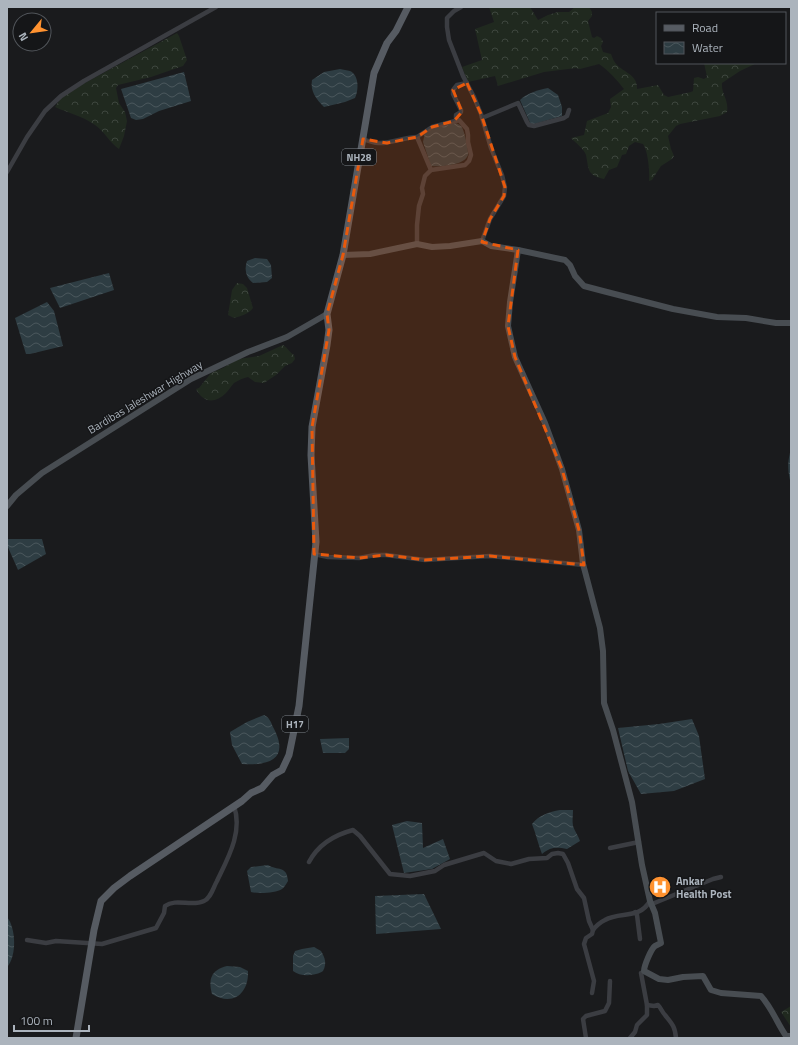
<svg xmlns="http://www.w3.org/2000/svg" width="798" height="1045" viewBox="0 0 798 1045" font-family="'Titillium Web',sans-serif">
	<style>
		.forest { fill: url(#forest-crowns) }
		.water { fill: url(#water-waves) }
		.lines { fill: none; stroke-linecap: round; stroke-linejoin: round }
		.street { stroke: #3b3d42; stroke-width: 4.5 }
		.secondary { stroke: #484d52; stroke-width: 6 }
		.primary { stroke: #565b62; stroke-width: 7 }
		.marked { fill: #e8590c; fill-opacity: 0.2; stroke: #e8590c; stroke-width: 3; stroke-dasharray: 8 5; stroke-linejoin: round }
		.labels { text-anchor: middle; stroke-width: 3; stroke-linejoin: round; paint-order: stroke }
		.shield { fill: #151618; stroke: #7f858c; stroke-width: 1 }
		.shield-label { font-size: 10px; font-weight: bold; fill: #acb4bd }
		.street-label { font-size: 11px; fill: #acb4bd; stroke: #151618 }
		.poi-label { font-size: 11px; font-weight: bold; fill: #acb4bd; stroke: #151618; text-anchor: start }
	</style>
	<defs>
		<pattern id="forest-crowns" width="20" height="18" patternUnits="userSpaceOnUse"><rect width="20" height="18" fill="#20291f"/><path d="M2 6a3 3 0 1 1 6 0M12 15a3 3 0 1 1 6 0" fill="none" stroke="#3e463e"/></pattern>
		<pattern id="water-waves" width="16" height="10" patternUnits="userSpaceOnUse"><rect width="16" height="10" fill="#2e3d43"/><path d="M0 5q4-4 8 0t8 0" fill="none" stroke="#4a575c"/></pattern>
	</defs>
	<rect width="100%" height="100%" fill="#1a1b1d"/>
	<g class="forest">
		<path d="M 489,7 L 530,7 L 538,20 L 548,15 L 558,12 L 569,12 L 575,7 L 589,7 L 592,12 L 592,16 L 588,21 L 592,37 L 594,38 L 597,36 L 601,38 L 603,42 L 601,46 L 603,52 L 611,54 C 613,59 614,62 618,66 C 626,73 638,76 637,89 L 658,85 L 664,95 L 668,97 L 691,92 L 693,91 L 694,78 L 698,77 L 704,79 L 707,77 L 704,63 L 757,63 L 740,71 L 722,83 C 721,94 729,99 727,112 L 720,116 L 680,124 L 676,126 L 668,136 L 671,149 L 674,156 L 672,159 L 661,166 L 652,180 L 649,181 C 650,172 648,151 643,144 L 635,142 L 629,146 L 626,154 L 622,155 L 617,167 L 609,170 L 604,179 C 587,175 589,170 586,155 C 584,149 576,143 571,138 L 584,135 L 587,121 L 608,113 L 611,107 L 610,99 L 624,89 C 618,81 608,70 599,64 L 580,69 L 576,68 L 544,72 L 498,86 L 495,76 L 468,82 L 462,67 L 482,60 L 475,29 L 494,22 Z"/>
		<path d="M 177,33 L 179,36 L 187,60 L 183,66 L 151,77 L 118,85 L 116,88 L 119,103 L 125,112 L 127,121 L 124,136 L 119,149 C 109,142 105,132 95,125 C 83,116 68,113 55,107 L 61,98 L 85,83 Z"/>
		<path d="M 237,283 L 243,284 L 247,288 L 253,308 C 249,314 241,316 234,318 L 228,315 L 232,290 Z"/>
		<path d="M 283,345 C 288,348 290,353 294,355 L 295,359 L 292,363 L 285,366 L 276,375 L 264,383 L 255,382 L 248,377 C 243,378 239,380 234,383 C 231,386 229,390 226,393 C 215,404 203,403 196,389 L 199,388 L 211,373 L 223,368 L 238,359 L 259,356 Z"/>
		<path d="M 791,1006 L 791,1027 L 781,1012 Z"/>
	</g>
	<g class="water">
		<path d="M 340,69 C 343,70 347,70 350,71 C 359,75 359,90 355,98 L 345,102 L 324,107 C 316,99 310,91 312,80 L 324,72 Z"/>
		<path d="M 184,72 L 191,101 L 159,111 L 143,119 L 136,120 L 131,118 L 121,89 Z"/>
		<path d="M 548,88 L 558,95 L 562,107 L 562,116 L 531,125 L 520,100 C 527,93 538,90 548,88 Z"/>
		<path d="M 455,123 C 458,124 459,124 461,126 C 464,128 469,152 468,155 C 464,166 440,167 431,166 L 423,142 L 425,132 L 437,127 Z"/>
		<path d="M 255,258 L 267,259 L 271,265 L 272,278 L 267,282 L 253,283 C 246,278 244,269 247,261 Z"/>
		<path d="M 109,273 L 114,290 L 60,308 L 50,288 Z"/>
		<path d="M 47,302 L 54,311 L 63,346 L 30,354 L 26,354 L 15,318 Z"/>
		<path d="M 791,452 L 791,484 C 788,473 787,464 790,453 Z"/>
		<path d="M 7,539 L 42,539 L 46,554 L 18,570 L 7,545 Z"/>
		<path d="M 264,715 C 269,717 271,722 273,727 C 290,758 271,766 242,764 L 232,745 L 230,732 L 247,722 Z"/>
		<path d="M 692,719 L 699,736 L 705,779 L 674,791 L 641,794 L 628,771 L 618,728 L 659,724 Z"/>
		<path d="M 349,738 L 349,749 L 345,753 L 323,753 L 320,739 Z"/>
		<path d="M 560,810 L 573,810 C 573,815 572,821 573,826 C 575,832 578,835 580,841 L 567,849 C 556,847 551,847 542,854 C 538,844 536,834 532,824 C 539,815 549,812 560,810 Z"/>
		<path d="M 407,821 L 422,823 L 423,848 L 443,839 L 450,859 L 432,869 L 404,873 L 392,825 Z"/>
		<path d="M 268,865 C 277,871 287,865 288,881 C 286,884 284,888 282,889 C 276,893 258,894 251,892 L 247,871 L 251,867 Z"/>
		<path d="M 424,894 L 441,929 L 376,934 L 375,896 Z"/>
		<path d="M 7,917 C 16,928 17,956 7,967 Z"/>
		<path d="M 314,947 L 321,951 C 325,958 327,963 323,971 C 316,976 300,977 293,971 L 293,956 L 295,951 L 302,949 Z"/>
		<path d="M 227,966 L 240,967 L 248,971 C 249,993 233,1007 212,994 C 208,979 211,970 227,966 Z"/>
	</g>
	<g class="lines">
		<g class="street">
			<path d="M 461,7 L 454,11 L 447,18 L 447,27 L 449,40 L 463,76 L 474,97 L 481,114 L 491,148 L 502,175 L 505,187 L 504,196 L 490,219 L 482,241"/>
			<path d="M 482,118 L 518,103 L 527,122 L 529,125 L 534,126 L 564,118 L 567,116 L 569,110"/>
			<path d="M 456,121 L 456,115 L 461,112 L 461,110 L 453,94 L 453,90 L 457,85 L 467,83"/>
			<path d="M 417,137 L 432,127 L 459,120 L 467,129 L 468,135 L 468,142 L 471,155 L 469,161 L 465,165 L 431,170"/>
			<path d="M 363,139 C 368,141 373,143 378,143 C 391,144 404,137 417,137 L 431,170 L 425,176 L 422,188 L 423,194 L 419,206 L 417,225 L 417,244"/>
			<path d="M 7,172 L 27,137 L 45,111 L 61,96 L 84,81 L 216,7"/>
			<path d="M 314,554 L 328,557 L 359,558 L 375,555 L 386,555 L 425,560 L 490,556 L 584,565"/>
			<path d="M 610,848 L 639,842"/>
			<path d="M 309,862 C 318,845 334,835 353,830 L 360,836 L 390,874 L 410,876 L 435,871 L 444,865 L 484,853 L 496,861 L 511,864 L 529,859 L 547,858 L 552,854 L 558,853 L 563,854 L 568,863 L 577,889 L 584,898 L 589,921 L 593,930"/>
			<path d="M 652,904 L 713,879 L 721,877"/>
			<path d="M 635,912 L 637,915 L 640,939"/>
			<path d="M 27,940 L 46,943 L 56,941 L 102,944 L 156,928 L 164,913 L 165,906 C 176,898 192,907 204,901 C 211,898 213,888 217,881 C 228,858 243,832 234,806"/>
			<path d="M 592,993 L 594,981 L 584,944 L 586,938 L 592,934 L 593,930 C 596,926 601,922 605,920 C 620,911 639,920 650,901"/>
			<path d="M 647,1005 L 654,1006 L 658,1005 C 661,1008 662,1012 665,1015 C 672,1024 675,1026 676,1038"/>
			<path d="M 586,1038 L 583,1019 L 586,1016 L 605,1011 L 609,1003 L 610,981"/>
			<path d="M 630,1038 L 635,1032 L 637,1025 L 647,1015 L 647,1005 L 641,973"/>
		</g>
		<g class="secondary">
			<path d="M 518,250 L 510,302 L 508,326 L 515,357 L 545,423 L 562,469 L 579,530 L 583,564 L 600,628 L 603,651 L 604,703 L 613,730 L 632,802 L 642,865 L 650,901 L 655,913 L 661,943 C 659,944 657,945 655,946 C 651,949 644,966 644,971 L 659,979 L 668,980 L 683,977 L 703,976 L 711,990 L 721,993 L 761,996 C 772,1008 777,1023 786,1036 L 791,1036"/>
			<path d="M 343,255 L 370,254 L 417,244 L 432,247 L 450,246 L 482,241 L 491,246 L 518,250 L 565,260 L 570,265 L 575,276 L 584,286 L 603,291 L 673,309 L 717,317 L 746,318 L 776,323 L 791,323"/>
			<path d="M 7,506 L 16,495 L 42,473 L 191,379 L 248,352 L 287,337 L 327,314"/>
		</g>
		<path class="primary" d="M 76,1038 L 94,930 L 101,901 L 114,888 L 130,876 L 242,801 L 251,793 L 262,788 L 273,775 L 282,770 L 289,755 L 299,706 L 316,542 L 311,455 L 312,427 L 327,345 L 329,330 L 327,314 L 343,255 L 374,73 L 387,43 L 396,31 L 408,7"/>
	</g>
	<path class="marked" d="M 467,83 L 481,114 L 505,187 L 504,196 L 490,219 L 482,242 L 518,250 L 508,326 L 515,357 L 562,469 L 579,530 L 584,565 L 490,556 L 425,560 L 386,555 L 359,558 L 314,554 L 312,427 L 329,330 L 327,314 L 343,255 L 363,139 L 387,143 L 417,137 L 432,127 L 454,121 L 462,112 L 453,90 Z"/>
	<defs>
		<g id="hospital-disc" transform="scale(1.15)"><circle r="9.5" fill="#ff9230" stroke="#151618"/><path d="M-5-5h3v3.5h4V-5h3V5h-3V1.5h-4V5h-3Z" fill="#fff"/></g>
	</defs>
	<g fill-rule="evenodd">
		<use href="#hospital-disc" x="660" y="887"/>
	</g>
	<g class="labels">
		<g class="shield">
			<rect x="342" y="149" width="34" height="16" rx="3"/>
			<rect x="282" y="716" width="26" height="16" rx="3"/>
		</g>
		<g class="shield-label">
			<text x="359" y="161">NH28</text>
			<text x="295" y="728">H17</text>
		</g>
		<g class="street-label">
			<text transform="translate(145 397) rotate(-31)" y="4">Bardibas Jaleshwar Highway</text>
		</g>
		<g class="poi-label">
			<text x="676" y="885">Ankar<tspan x="676" dy="13">Health Post</tspan></text>
		</g>
	</g>
	<rect width="798" height="1045" fill="none" stroke="#acb4bd" stroke-width="16"/>
	<rect x="656" y="12" width="130" height="52" fill="#151618" stroke="#51555a"/>
	<rect x="664" y="25" width="20" height="6" fill="#565b62" stroke="#51555a"/>
	<text x="692" y="32" font-size="12" fill="#acb4bd">Road</text>
	<rect x="664" y="42" width="20" height="12" fill="url(#water-waves)" stroke="#51555a"/>
	<text x="692" y="52" font-size="12" fill="#acb4bd">Water</text>
	<g transform="translate(32 32) rotate(241)"><circle r="19" fill="#151618" stroke="#51555a"/>
	<path d="M0-3L7 15L0 10L-7 15Z" fill="#ff9230"/>
	<text y="-6" font-size="11" font-weight="bold" text-anchor="middle" fill="#acb4bd">N</text>
	</g>
	<path d="M14 1025v6h75v-6" fill="none" stroke="#acb4bd" stroke-width="2"/>
	<text x="20" y="1025" font-size="12" fill="#acb4bd" stroke="#151618" stroke-width="3" paint-order="stroke">100 m</text>
</svg>
